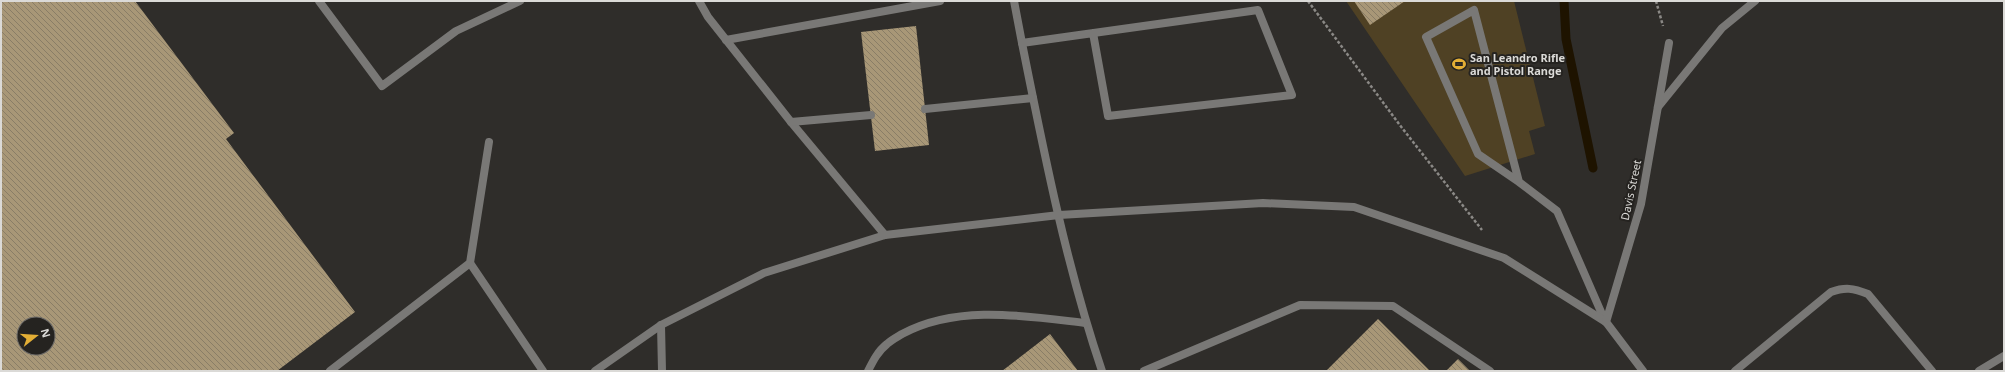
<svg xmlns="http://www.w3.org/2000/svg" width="2005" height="372" viewBox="0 0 2005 372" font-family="'Noto Sans',sans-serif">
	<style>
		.green { fill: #4f4124 }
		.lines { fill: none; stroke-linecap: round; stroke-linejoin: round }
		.stream { stroke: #1e1300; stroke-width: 9 }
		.building { fill: url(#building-back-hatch); fill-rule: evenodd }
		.path { stroke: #8b8986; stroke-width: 2.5; stroke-dasharray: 3 2; stroke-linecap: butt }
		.lane { stroke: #797876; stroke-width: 8 }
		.street { stroke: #797876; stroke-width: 8 }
		.labels { text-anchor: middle; stroke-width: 4; stroke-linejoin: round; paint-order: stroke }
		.poi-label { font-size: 11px; font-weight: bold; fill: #dbdad7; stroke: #252320; text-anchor: start }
		.street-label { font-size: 11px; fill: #dbdad7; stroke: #252320 }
	</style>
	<defs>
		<pattern id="building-back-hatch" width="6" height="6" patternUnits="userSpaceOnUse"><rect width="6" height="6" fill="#a89777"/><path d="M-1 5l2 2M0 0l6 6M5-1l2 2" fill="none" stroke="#897d66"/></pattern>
	</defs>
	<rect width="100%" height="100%" fill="#2f2d2a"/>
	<path class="green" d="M 1346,1 L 1514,1 L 1545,126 L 1529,131 L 1535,154 L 1465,176 Z"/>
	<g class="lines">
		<path class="stream" d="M 1564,1 L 1566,39 L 1593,168"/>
	</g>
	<g class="building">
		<path d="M 1,1 L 135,1 L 234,133 L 226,139 L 355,312 L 277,371 L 1,371 ZM 24,324 L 48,324 L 48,348 L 24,348 Z"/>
		<path d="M 1354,1 L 1405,1 L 1370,25 Z"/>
		<path d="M 916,26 L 929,145 L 875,151 L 861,32 Z"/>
		<path d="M 1378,319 L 1430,371 L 1326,371 Z"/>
		<path d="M 1050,334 L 1078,371 L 1002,371 Z"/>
		<path d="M 1458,359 L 1470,371 L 1446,371 Z"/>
	</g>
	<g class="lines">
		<g class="path">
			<path d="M 1308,1 L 1399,124 L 1482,230"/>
			<path d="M 1656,1 L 1663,26"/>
		</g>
		<g class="lane">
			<path d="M 319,1 L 382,86 L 456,31 L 520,1"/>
			<path d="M 699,1 L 708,17 L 791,122 L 885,235"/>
			<path d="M 1014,1 L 1022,43"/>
			<path d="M 1093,33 L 1108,116 L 1292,95 L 1258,10 L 1022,43 C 1044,153 1066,265 1102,371"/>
			<path d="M 726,40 L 940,1"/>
			<path d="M 1658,107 L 1722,28 L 1755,1"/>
			<path d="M 925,109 L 1033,98"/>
			<path d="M 791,122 L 871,115"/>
			<path d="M 1519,182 L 1478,154 L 1426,37 L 1474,10 L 1519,182 L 1557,211 L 1605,321"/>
			<path d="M 470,263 L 543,371"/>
			<path d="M 661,325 L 662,371"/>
			<path d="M 330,371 L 470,263 L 489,142"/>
			<path d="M 595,371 L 661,325 L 764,273 L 885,235 L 1059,215 L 1263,203 L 1354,207 L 1504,258 L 1606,322"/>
			<path d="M 868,371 C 873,361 878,351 887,344 C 891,340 897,337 902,334 C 957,304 1026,316 1085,323"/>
			<path d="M 1144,371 L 1300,305 L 1393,306 L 1490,371"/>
			<path d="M 1735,371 L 1831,292 C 1845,287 1853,288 1868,294 L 1932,371"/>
			<path d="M 1979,371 L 2004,356"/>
		</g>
		<path class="street" d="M 1643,371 L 1606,322 L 1641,204 L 1669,43"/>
	</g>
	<defs>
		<g id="stadium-bare" transform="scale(1.08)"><path d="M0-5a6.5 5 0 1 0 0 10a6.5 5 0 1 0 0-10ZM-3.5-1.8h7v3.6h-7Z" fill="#e3ae35" stroke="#252320" stroke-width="2.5" paint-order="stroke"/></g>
	</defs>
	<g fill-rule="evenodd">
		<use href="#stadium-bare" x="1459" y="64"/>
	</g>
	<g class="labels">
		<g class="poi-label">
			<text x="1470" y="62">San Leandro Rifle<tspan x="1470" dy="13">and Pistol Range</tspan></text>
		</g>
		<g class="street-label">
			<text transform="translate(1631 190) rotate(-78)" y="4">Davis Street</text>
		</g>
	</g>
	<rect width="2005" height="372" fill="none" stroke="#dbdad7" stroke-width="4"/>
	<g transform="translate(36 336) rotate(73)"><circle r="19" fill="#252320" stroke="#6e6c69"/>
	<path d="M0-3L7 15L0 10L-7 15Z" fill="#e3ae35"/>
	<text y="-6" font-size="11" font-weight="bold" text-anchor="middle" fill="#dbdad7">N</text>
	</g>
</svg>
